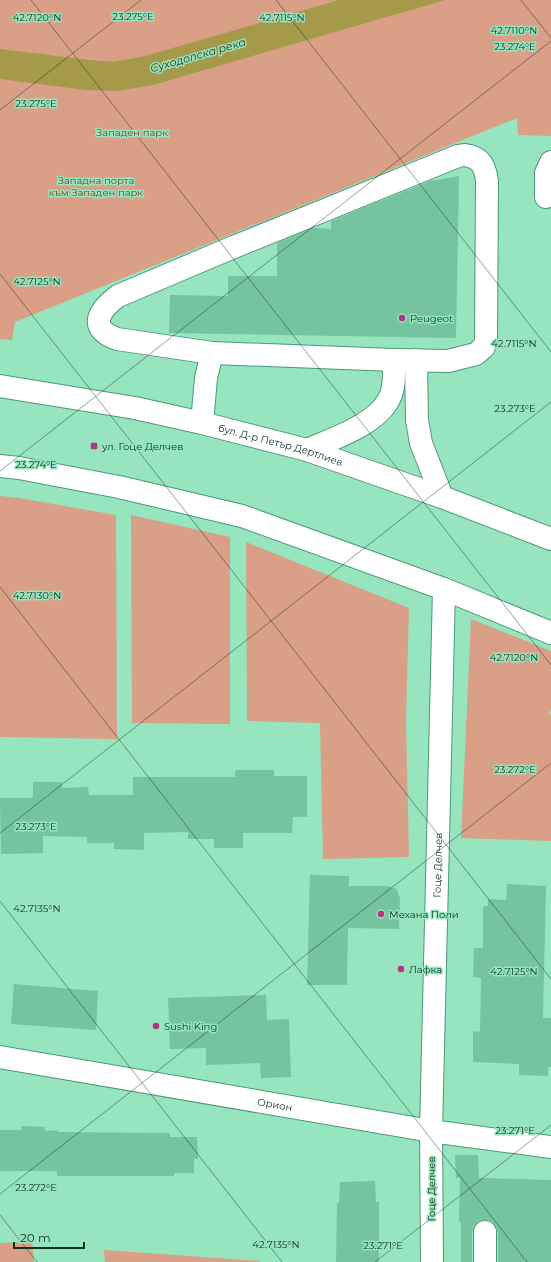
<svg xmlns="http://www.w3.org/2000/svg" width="551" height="1262" viewBox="0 0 551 1262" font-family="Montserrat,sans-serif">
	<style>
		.green { fill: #da9f87 }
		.water { fill: #a49a49 }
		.building { fill: #76c49f }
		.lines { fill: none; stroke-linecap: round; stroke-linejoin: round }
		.minor-casing { stroke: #4b9976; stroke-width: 24 }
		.major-casing { stroke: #4b9976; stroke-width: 24 }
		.minor { stroke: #fff; stroke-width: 22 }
		.major { stroke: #fff; stroke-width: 22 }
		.ticks { fill: none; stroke: #0f3122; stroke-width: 1; stroke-opacity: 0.45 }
		.poi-dot { fill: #ae3589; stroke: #96e5bf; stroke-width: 1.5 }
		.labels { text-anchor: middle; stroke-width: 3; stroke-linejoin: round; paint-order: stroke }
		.park-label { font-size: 10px; fill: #813a1b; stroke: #96e5bf }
		.poi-label { font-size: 10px; fill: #0f3122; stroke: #96e5bf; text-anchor: start }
		.street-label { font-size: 10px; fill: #0f3122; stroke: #96e5bf }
		.water-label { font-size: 11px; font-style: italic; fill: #332f0a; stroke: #96e5bf }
		.ticks-label { font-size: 10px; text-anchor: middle; fill: #0f3122; stroke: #96e5bf; stroke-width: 3; stroke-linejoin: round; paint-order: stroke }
	</style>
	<rect width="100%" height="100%" fill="#96e5bf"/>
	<g class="green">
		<path d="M 0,0 L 551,0 L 551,136 L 518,135 L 517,118 L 15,322 L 12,340 L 0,339 Z"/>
		<path d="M 0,496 L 19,498 L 116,515 L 117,739 L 0,737 Z"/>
		<path d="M 131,515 L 230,537 L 230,724 L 132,723 Z"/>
		<path d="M 246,542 L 409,608 L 406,721 L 409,857 L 323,859 L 320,723 L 247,721 Z"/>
		<path d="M 471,619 L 551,651 L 551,711 L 549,712 L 551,716 L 551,841 L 461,838 Z"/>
		<path d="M 32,1242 L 34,1262 L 0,1262 L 0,1243 Z"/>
		<path d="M 104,1250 L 260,1261 L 260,1262 L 105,1262 Z"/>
	</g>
	<path class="water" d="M 339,0 L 445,0 L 153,85 L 117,91 L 86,90 L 0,79 L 0,49 L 89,60 L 114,62 L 145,56 Z"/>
	<g class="building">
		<path d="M 459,176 L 456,338 L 169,333 L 170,295 L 228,296 L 228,276 L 277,276 L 277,243 L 313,228 L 331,229 L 331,221 L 430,181 Z"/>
		<path d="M 235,770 L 274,770 L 274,776 L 307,776 L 307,817 L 293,817 L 292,833 L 243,833 L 243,848 L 214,848 L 214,839 L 188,839 L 188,832 L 144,833 L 144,850 L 114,849 L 114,843 L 87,843 L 87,837 L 43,836 L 43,853 L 1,854 L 0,798 L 33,798 L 33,782 L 62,782 L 62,788 L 88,787 L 89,795 L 133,795 L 133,777 L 235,777 Z"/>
		<path d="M 310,875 L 349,876 L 349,886 L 388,886 L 397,889 L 400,899 L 399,929 L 348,928 L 347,985 L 307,985 Z"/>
		<path d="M 507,884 L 546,886 L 543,1018 L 551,1018 L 551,1067 L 548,1067 L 548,1076 L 519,1075 L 519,1064 L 473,1062 L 473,1031 L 480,1032 L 481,978 L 473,977 L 474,948 L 483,948 L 483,906 L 488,906 L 488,899 L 506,900 Z"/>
		<path d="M 14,984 L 98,991 L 96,1030 L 11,1024 Z"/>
		<path d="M 266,995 L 267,1020 L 289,1019 L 291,1077 L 261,1078 L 260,1063 L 206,1065 L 206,1048 L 170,1049 L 168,998 Z"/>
		<path d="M 22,1126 L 45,1127 L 45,1131 L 58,1130 L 57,1132 L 170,1133 L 170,1137 L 197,1137 L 198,1159 L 194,1159 L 194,1173 L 174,1173 L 174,1176 L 57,1176 L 57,1171 L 0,1171 L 0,1130 L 21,1130 Z"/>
		<path d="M 455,1155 L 478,1155 L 479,1178 L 551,1180 L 551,1262 L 498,1262 L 498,1232 L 496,1226 L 492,1221 L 485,1220 L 479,1221 L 474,1226 L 472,1232 L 472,1262 L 461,1262 L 461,1222 L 459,1222 L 460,1178 L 456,1178 Z"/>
		<path d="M 375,1181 L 376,1202 L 379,1202 L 379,1262 L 336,1262 L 337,1203 L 339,1203 L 340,1182 Z"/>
	</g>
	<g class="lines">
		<g class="minor-casing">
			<g id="minor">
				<path d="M 464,155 C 481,157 485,166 487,181 L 486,340 L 484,347 L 476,354 L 448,361 L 394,360 L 212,353 L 117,339 C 87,328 99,310 118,296 L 224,251 L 458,156 Z"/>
				<path d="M 546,197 L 546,173 L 551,162"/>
				<path d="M 416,360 L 417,420 L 421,443 L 442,497"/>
				<path d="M 202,423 L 206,378 L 212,353"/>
				<path d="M 307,450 C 332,439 376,425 389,399 C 395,389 394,372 394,360"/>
				<path d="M 0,466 L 19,468 L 119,487 L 242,516 L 444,589 L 551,633"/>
				<path id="s1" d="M 0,1057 L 431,1131 L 551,1147"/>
				<path d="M 485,1232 L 485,1262"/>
				<path id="s2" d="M 432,1262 L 431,1131 L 444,589"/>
			</g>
		</g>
		<g class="major-casing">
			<g id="major">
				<path id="s3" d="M 0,386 L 135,408 L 202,423 L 307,450 L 442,497 L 551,539"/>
			</g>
		</g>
		<use href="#minor" class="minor"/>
		<use href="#major" class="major"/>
	</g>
	<path class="ticks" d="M 31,0 L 551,665M 276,0 L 551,352M 521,0 L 551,38M 0,110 L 141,0M 0,274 L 551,979M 0,471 L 551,41M 0,587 L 527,1262M 0,833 L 551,402M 0,901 L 282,1262M 0,1194 L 551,763M 0,1215 L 37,1262M 375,1262 L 551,1125"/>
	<g class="poi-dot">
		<circle cx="402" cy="318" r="4"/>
		<rect x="90" y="442" width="8" height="8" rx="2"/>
		<circle cx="381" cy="914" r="4"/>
		<circle cx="401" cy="969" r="4"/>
		<circle cx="156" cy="1026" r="4"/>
	</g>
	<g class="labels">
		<g class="park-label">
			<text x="132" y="136">Западен парк</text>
			<text x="96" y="184">Западна порта<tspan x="96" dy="12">към Западен парк</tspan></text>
		</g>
		<g class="poi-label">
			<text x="410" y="322">Peugeot</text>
			<text x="102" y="450">ул. Гоце Делчев</text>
			<text x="389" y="918">Механа Поли</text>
			<text x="409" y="973">Лафка</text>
			<text x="164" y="1030">Sushi King</text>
		</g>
		<g class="street-label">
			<text dy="4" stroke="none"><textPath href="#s3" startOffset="287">бул. Д-р Петър Дертлиев</textPath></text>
			<text dy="4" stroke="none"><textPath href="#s2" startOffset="397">Гоце Делчев</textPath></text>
			<text dy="4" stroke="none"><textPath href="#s1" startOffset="279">Орион</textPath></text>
			<text transform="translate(431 1189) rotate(-90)" y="4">Гоце Делчев</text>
		</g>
		<g class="water-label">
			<text transform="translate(198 55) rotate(-16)" y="4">Суходолска река</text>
		</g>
	</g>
	<g class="ticks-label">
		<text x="133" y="20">23.275°E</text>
		<text x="37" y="21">42.7120°N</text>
		<text x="282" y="21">42.7115°N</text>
		<text x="514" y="34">42.7110°N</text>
		<text x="515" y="50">23.274°E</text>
		<text x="36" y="107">23.275°E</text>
		<text x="37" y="285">42.7125°N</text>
		<text x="514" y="347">42.7115°N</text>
		<text x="515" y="412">23.273°E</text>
		<text x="36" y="468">23.274°E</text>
		<text x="37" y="599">42.7130°N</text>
		<text x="514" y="661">42.7120°N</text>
		<text x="515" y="773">23.272°E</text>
		<text x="36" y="830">23.273°E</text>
		<text x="37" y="912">42.7135°N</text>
		<text x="514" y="975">42.7125°N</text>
		<text x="515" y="1134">23.271°E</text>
		<text x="36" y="1191">23.272°E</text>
		<text x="276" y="1248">42.7135°N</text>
		<text x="383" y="1249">23.271°E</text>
	</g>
	<path d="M14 1242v6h70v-6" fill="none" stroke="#0f3122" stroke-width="2"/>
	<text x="20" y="1242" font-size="12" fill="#0f3122" stroke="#96e5bf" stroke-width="3" paint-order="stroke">20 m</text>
</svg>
